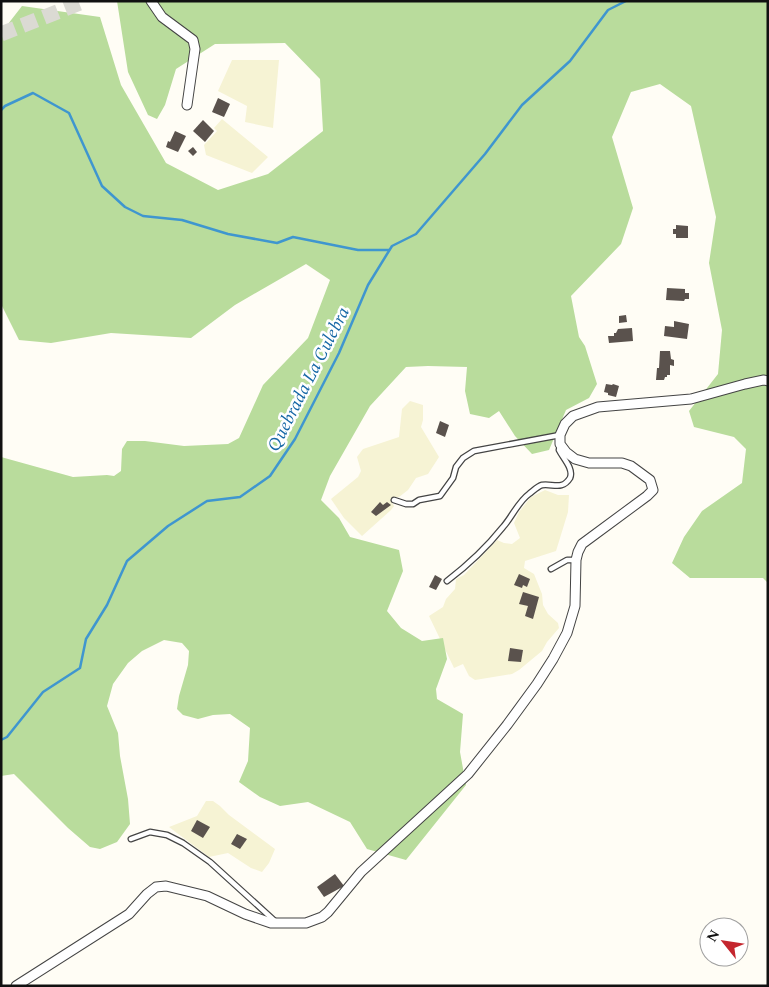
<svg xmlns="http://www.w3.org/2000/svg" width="769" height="987" viewBox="0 0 769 987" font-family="Spectral,serif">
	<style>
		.farmland { fill: #f6f3d4 }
		.forest { fill: #b9dc9c }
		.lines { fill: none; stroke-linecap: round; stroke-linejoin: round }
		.stream { stroke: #3f96cf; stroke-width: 2.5 }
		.building { fill: #5a524d }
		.trunk-tunnel { stroke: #dbdad3; stroke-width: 15; stroke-dasharray: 15 8; stroke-linecap: butt }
		.service-casing { stroke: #444; stroke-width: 7 }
		.minor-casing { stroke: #444; stroke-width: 11 }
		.service { stroke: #fff; stroke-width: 4.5 }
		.minor { stroke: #fff; stroke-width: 9 }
		.labels { text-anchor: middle; stroke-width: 5; stroke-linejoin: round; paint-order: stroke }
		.water-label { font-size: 18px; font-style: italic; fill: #1768a6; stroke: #fff }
	</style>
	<rect width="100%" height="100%" fill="#fffdf5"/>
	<g class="farmland">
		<path d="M 232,60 L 279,60 L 273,128 L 245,122 L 247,106 L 218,91 Z"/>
		<path d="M 222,119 L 268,157 L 252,173 L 206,155 L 204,145 L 217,131 L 214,128 Z"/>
		<path d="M 410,401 L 423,405 L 423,420 L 421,427 L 439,457 L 428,474 L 416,478 L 408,490 L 399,497 L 394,497 L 391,501 L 394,506 L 391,510 L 362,536 L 344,518 L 331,499 L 358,477 L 361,471 L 357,457 L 363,449 L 399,437 L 402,409 Z"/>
		<path d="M 545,490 L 558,495 L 569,495 L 568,512 L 556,551 L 525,561 L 524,568 L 534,574 L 542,594 L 543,605 L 548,614 L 558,623 L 559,628 L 547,642 L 542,651 L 519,670 L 512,674 L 475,680 L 469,676 L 463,664 L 454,668 L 429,616 L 443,607 L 446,599 L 455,589 L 456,579 L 464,575 L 497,540 L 504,543 L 512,544 L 520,538 L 514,523 L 519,512 L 531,497 Z"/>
		<path d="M 206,801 L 213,801 L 220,806 L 229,815 L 275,849 L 269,863 L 262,872 L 251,868 L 228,853 L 209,857 L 169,827 L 197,816 Z"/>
	</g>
	<path class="forest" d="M 117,1 L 768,1 L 768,583 L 763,578 L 690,578 L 672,563 L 684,537 L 702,511 L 742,483 L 746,449 L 734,437 L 694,427 L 689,411 L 718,374 L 722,330 L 709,263 L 716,217 L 691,106 L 660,84 L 631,92 L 612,137 L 633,208 L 621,244 L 571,296 L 579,337 L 585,346 L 597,384 L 589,398 L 566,410 L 549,450 L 532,454 L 515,436 L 499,411 L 489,418 L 470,414 L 465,391 L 467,367 L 428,366 L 406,367 L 370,406 L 330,476 L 321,500 L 339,518 L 350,537 L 399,550 L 403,571 L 387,611 L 401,628 L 422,641 L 443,638 L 447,659 L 436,689 L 437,699 L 463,714 L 460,752 L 466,785 L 406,860 L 367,849 L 350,822 L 308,802 L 280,806 L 260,797 L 239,782 L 248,761 L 250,728 L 230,714 L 213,715 L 198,719 L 183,715 L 177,709 L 179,696 L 188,665 L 189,651 L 182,643 L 164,640 L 142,651 L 128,663 L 113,684 L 107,706 L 118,733 L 120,756 L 128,799 L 130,824 L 117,842 L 100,849 L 90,847 L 68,828 L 14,774 L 1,776 L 1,457 L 73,477 L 107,475 L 114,476 L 121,471 L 122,449 L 127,441 L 145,441 L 184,446 L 228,444 L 239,438 L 263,385 L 308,338 L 330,280 L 306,264 L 235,305 L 191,338 L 111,333 L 51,343 L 19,340 L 1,304 L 1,33 L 22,6 L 100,17 L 121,85 L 166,163 L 218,190 L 268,174 L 323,131 L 320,79 L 285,43 L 215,44 L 176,69 L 165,105 L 157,119 L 148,115 L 128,72 Z"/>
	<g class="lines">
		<g class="stream">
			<path d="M 1,110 L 5,106 L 33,93 L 69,113 L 102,186 L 125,207 L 143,216 L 182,220 L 228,234 L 277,243 L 293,237 L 358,250 L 389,250"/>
			<path d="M 1,740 L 7,737 L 43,692 L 80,668 L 86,639 L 107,605 L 127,561 L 168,526 L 207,501 L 240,497 L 270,476 L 295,439 L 339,353 L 368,285 L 392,246 L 416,234 L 485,154 L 522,105 L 570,61 L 608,10 L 626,1"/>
		</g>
	</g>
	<g class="building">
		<path d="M 218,98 L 230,104 L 224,117 L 212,112 Z"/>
		<path d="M 203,120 L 214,131 L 205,142 L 193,131 Z"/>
		<path d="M 175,131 L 186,136 L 178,152 L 166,147 L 168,141 L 170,142 Z"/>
		<path d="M 193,147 L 197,152 L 193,156 L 188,151 Z"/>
		<path d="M 676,225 L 688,226 L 688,238 L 676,238 L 676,234 L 673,234 L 673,229 L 676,229 Z"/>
		<path d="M 667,288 L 685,289 L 685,293 L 689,293 L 689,299 L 685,299 L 684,301 L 666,300 Z"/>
		<path d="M 626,315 L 627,322 L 619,323 L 619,316 Z"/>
		<path d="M 674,321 L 689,324 L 687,339 L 664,336 L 665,326 L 674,327 Z"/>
		<path d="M 632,328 L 633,341 L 609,343 L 608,336 L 614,336 L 614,333 L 616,333 L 618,329 Z"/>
		<path d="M 660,351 L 670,351 L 671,359 L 674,360 L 674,366 L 670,365 L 670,375 L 667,375 L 667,377 L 665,377 L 664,380 L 656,380 L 657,368 L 659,368 Z"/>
		<path d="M 606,384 L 612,385 L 613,384 L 619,386 L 616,397 L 608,395 L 608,393 L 604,392 Z"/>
		<path d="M 440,421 L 449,425 L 445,437 L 436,433 Z"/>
		<path d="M 380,502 L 383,505 L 387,502 L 391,505 L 376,516 L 371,512 Z"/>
		<path d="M 519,574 L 530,579 L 527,587 L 523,585 L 522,588 L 514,585 Z"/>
		<path d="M 435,575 L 442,579 L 436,590 L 429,587 Z"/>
		<path d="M 523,592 L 539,597 L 533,619 L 525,616 L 528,606 L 519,604 Z"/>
		<path d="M 510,648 L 523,650 L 521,662 L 508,661 Z"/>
		<path d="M 197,820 L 210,827 L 203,838 L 191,831 Z"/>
		<path d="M 237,834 L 247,839 L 240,849 L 231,844 Z"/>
		<path d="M 335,874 L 344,886 L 324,897 L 317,887 Z"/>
	</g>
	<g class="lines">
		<path class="trunk-tunnel" d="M 1,34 L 85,1"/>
		<g class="service-casing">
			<g id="service">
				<path d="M 394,500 L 406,504 L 413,504 L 419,500 L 440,496 L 453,478 L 456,467 L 463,458 L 474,451 L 560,435"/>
				<path d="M 551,569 L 567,560 L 576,560"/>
				<path d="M 447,581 C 468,565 487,547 503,527 C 512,517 518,502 529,494 C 533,491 538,486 542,485 C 552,483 562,491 570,478 C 574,469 563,458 559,450 L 560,445"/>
				<path d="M 131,839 L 150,832 L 167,835 L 183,843 L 210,862 L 277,923"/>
			</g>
		</g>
		<g class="minor-casing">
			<g id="minor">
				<path d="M 151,1 L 162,17 L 193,40 L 195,49 L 187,105"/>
				<path d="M 16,986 L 129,914 L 147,894 L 156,887 L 166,886 L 207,896 L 245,914 L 271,923 L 306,923 L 322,917 L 328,912 L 361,872 L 468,774 L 507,725 L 537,684 L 553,659 L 567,633 L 575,606 L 576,560 L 578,552 L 582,544 L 647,496 L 653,490 L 650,480 L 631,466 L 622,463 L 589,463 L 575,459 L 566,452 L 560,444 L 560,435 L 565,424 L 573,416 L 598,407 L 691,399 L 745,384 L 764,380 L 768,381"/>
			</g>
		</g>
		<use href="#service" class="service"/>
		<use href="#minor" class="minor"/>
	</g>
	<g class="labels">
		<g class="water-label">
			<text transform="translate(308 379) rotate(-63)" y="6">Quebrada La Culebra</text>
		</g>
	</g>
	<rect width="769" height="987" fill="none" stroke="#111111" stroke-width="5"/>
	<g transform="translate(724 942) rotate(300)"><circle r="24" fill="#ffffff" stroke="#a0a0a0"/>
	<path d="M0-4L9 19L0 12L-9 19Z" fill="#c4262e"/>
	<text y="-8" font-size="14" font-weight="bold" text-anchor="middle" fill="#111111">N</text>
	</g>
</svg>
